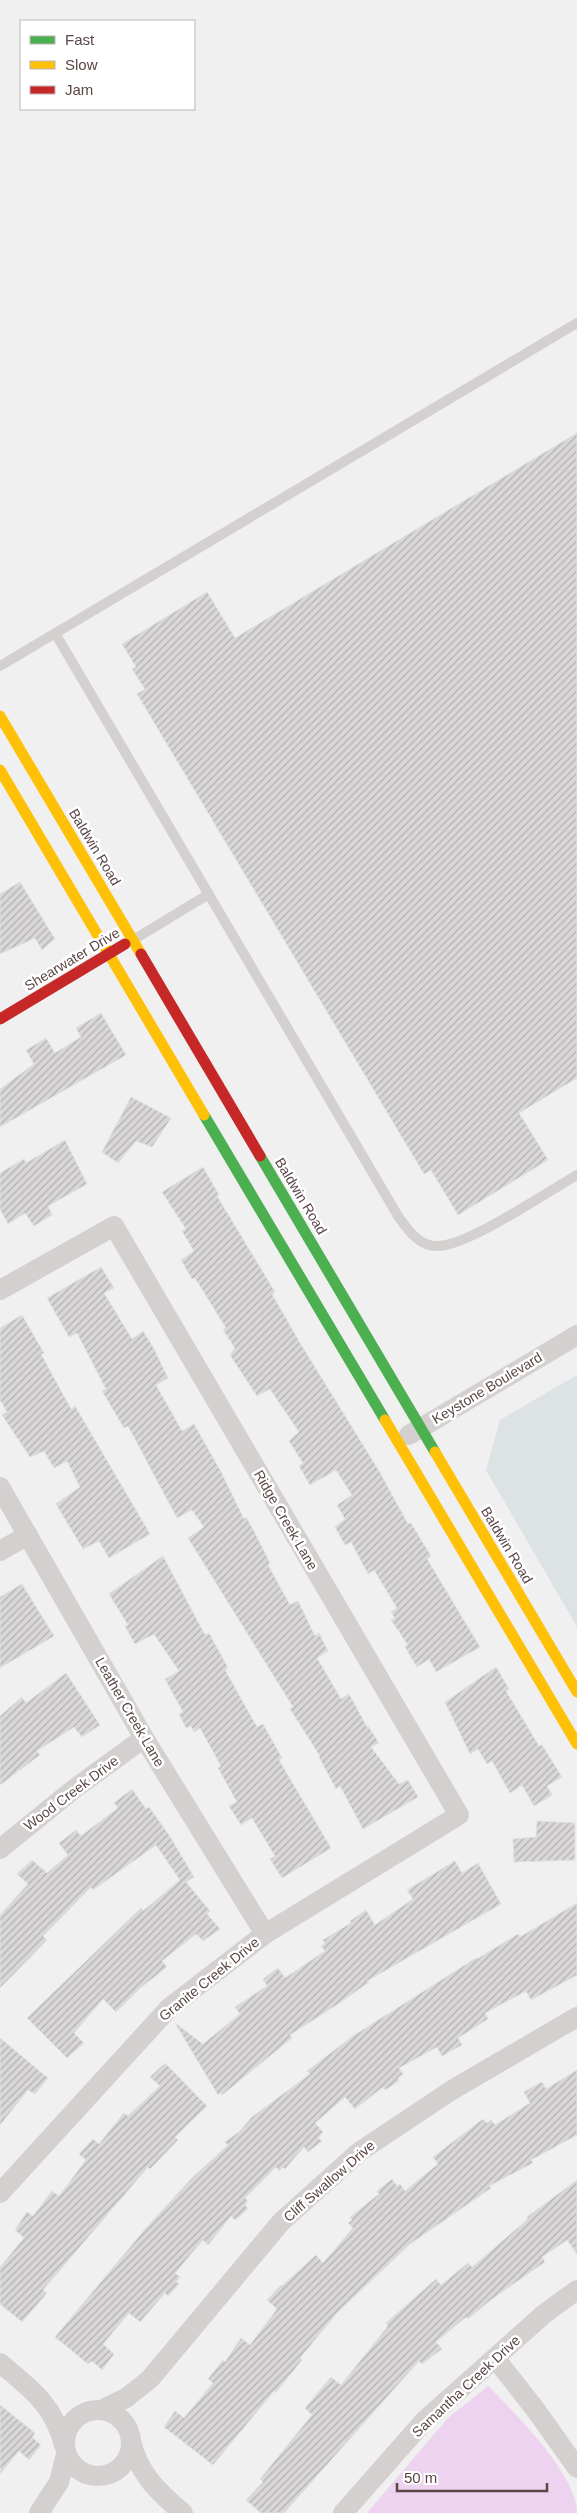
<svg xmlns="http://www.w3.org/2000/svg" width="577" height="2513" viewBox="0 0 577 2513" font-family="Arial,sans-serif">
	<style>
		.commercial { fill: #dde3e4 }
		.green { fill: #edd3ef }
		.building { fill: url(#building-hatch); stroke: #e2e1e1 }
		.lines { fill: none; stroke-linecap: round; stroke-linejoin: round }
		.lane { stroke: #d5d0d0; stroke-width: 10 }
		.street { stroke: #d5d0d0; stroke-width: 20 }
		.fast { stroke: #4caf50; stroke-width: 11 }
		.slow { stroke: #ffc107; stroke-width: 11 }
		.jam { stroke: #c62828; stroke-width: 11 }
		.labels { text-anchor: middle; stroke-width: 5; stroke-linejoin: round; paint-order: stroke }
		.street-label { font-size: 14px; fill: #5c4646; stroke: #fff }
	</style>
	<defs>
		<pattern id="building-hatch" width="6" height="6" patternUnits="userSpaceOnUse" patternTransform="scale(1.25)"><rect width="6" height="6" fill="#d9d7d7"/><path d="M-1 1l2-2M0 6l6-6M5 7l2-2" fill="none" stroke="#b3b0b0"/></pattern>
	</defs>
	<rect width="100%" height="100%" fill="#eff0ef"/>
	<path class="commercial" d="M 577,1375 L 577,1627 L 486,1470 L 500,1420 Z"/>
	<path class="green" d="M 488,2386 C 515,2413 577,2475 577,2513 L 367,2513 L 448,2418 Z"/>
	<g class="building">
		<path d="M 577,433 L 577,1078 L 519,1113 L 548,1160 L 458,1215 L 431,1170 L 424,1174 L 137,694 L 145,689 L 132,669 L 136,667 L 122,644 L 207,592 L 235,638 Z"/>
		<path d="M 20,882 L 55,939 L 42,950 L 35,938 L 0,954 L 0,894 Z"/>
		<path d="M 101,1013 L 126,1055 L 0,1127 L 0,1089 L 34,1064 L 26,1050 L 46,1038 L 55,1053 L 81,1037 L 76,1028 Z"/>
		<path d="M 131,1097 L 171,1118 L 152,1147 L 136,1141 L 118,1163 L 102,1152 Z"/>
		<path d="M 65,1140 L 87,1184 L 48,1206 L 52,1215 L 34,1226 L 25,1213 L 8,1224 L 0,1209 L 0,1173 L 24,1159 L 26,1163 Z"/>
		<path d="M 203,1167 L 219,1195 L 217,1196 L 275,1292 L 272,1294 L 300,1343 L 379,1471 L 408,1524 L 411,1523 L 431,1556 L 427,1559 L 480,1647 L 436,1672 L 429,1659 L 417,1667 L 405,1647 L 408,1645 L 391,1620 L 395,1618 L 391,1612 L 397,1608 L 374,1570 L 368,1574 L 351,1542 L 345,1545 L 335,1527 L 345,1519 L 337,1505 L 352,1495 L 336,1470 L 310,1485 L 299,1466 L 303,1463 L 289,1441 L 299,1432 L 270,1389 L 257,1396 L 230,1355 L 235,1348 L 223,1330 L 226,1328 L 195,1278 L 192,1279 L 181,1260 L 194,1251 L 182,1231 L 186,1229 L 162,1192 Z"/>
		<path d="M 101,1267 L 114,1288 L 104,1293 L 132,1339 L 143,1331 L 153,1347 L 168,1378 L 156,1385 L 182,1431 L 194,1424 L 220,1470 L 244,1519 L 246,1517 L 255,1533 L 270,1563 L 268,1565 L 290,1605 L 298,1601 L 315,1636 L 319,1633 L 328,1651 L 317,1658 L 341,1699 L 349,1694 L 367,1727 L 368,1726 L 379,1743 L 371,1747 L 399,1784 L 408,1780 L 418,1797 L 363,1829 L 340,1786 L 336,1789 L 319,1757 L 320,1756 L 290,1709 L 293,1707 L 188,1538 L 204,1527 L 192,1510 L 177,1518 L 128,1426 L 124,1428 L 102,1391 L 106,1389 L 77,1333 L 69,1337 L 47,1298 Z"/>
		<path d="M 22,1315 L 44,1353 L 41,1354 L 71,1409 L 75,1406 L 150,1534 L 109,1558 L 99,1541 L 83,1549 L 56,1504 L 80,1487 L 67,1461 L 54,1468 L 44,1451 L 30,1457 L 2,1415 L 7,1412 L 0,1400 L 0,1328 Z"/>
		<path d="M 163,1556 L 205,1635 L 209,1633 L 228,1668 L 225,1670 L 257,1727 L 263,1724 L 282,1758 L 279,1760 L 331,1848 L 282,1878 L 270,1859 L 275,1856 L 252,1818 L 241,1825 L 229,1806 L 237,1802 L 218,1768 L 221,1766 L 200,1728 L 194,1732 L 191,1726 L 186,1728 L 179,1714 L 183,1712 L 165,1679 L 179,1671 L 154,1634 L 135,1644 L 125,1626 L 128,1625 L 109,1594 Z"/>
		<path d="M 22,1584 L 54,1636 L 0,1668 L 0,1597 Z"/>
		<path d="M 496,1667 L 509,1689 L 506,1691 L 539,1746 L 542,1745 L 562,1777 L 547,1786 L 552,1795 L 534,1806 L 522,1785 L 510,1793 L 492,1761 L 487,1764 L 478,1749 L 470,1754 L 445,1702 Z"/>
		<path d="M 66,1673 L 100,1725 L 82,1737 L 74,1727 L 37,1751 L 40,1755 L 0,1785 L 0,1716 L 22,1697 L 26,1703 Z"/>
		<path d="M 132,1789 L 146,1809 L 149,1807 L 169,1835 L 194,1877 L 186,1882 L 210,1911 L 207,1914 L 220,1929 L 203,1941 L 196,1934 L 162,1961 L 167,1967 L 139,1989 L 116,2012 L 103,1999 L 74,2033 L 84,2043 L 67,2058 L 27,2018 L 141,1908 L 143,1911 L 180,1880 L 156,1845 L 93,1890 L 91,1887 L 43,1936 L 47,1940 L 0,1988 L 0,1915 L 28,1884 L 17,1874 L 32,1860 L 47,1873 L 68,1855 L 59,1843 L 76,1830 L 81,1836 L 118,1808 L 114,1803 Z"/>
		<path d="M 537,1821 L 575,1823 L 575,1860 L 514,1862 L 513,1839 L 536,1837 Z"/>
		<path d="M 455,1861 L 462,1873 L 478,1863 L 501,1904 L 367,1981 L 369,1982 L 338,2004 L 290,2035 L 292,2038 L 222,2095 L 220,2093 L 218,2095 L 175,2023 L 203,2044 L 240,2014 L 235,2007 L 267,1986 L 263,1979 L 278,1968 L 285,1978 L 325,1951 L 321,1946 L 325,1944 L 323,1940 L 351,1923 L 350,1921 L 366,1910 L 375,1925 L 413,1899 L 407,1890 Z"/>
		<path d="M 577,1903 L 577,1975 L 531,2000 L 526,1991 L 485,2013 L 488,2019 L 458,2038 L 462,2045 L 442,2056 L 437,2047 L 399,2068 L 403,2074 L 398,2078 L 399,2081 L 385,2090 L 383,2087 L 355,2109 L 345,2097 L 315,2123 L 323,2132 L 318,2138 L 322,2141 L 308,2152 L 304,2147 L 285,2169 L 283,2167 L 279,2171 L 276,2167 L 245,2198 L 248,2201 L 245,2205 L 248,2209 L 235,2220 L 231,2216 L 208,2245 L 203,2240 L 175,2273 L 180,2277 L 176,2282 L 179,2284 L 168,2296 L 165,2293 L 140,2322 L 129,2313 L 103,2344 L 114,2354 L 102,2370 L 92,2361 L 88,2364 L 55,2337 L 146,2228 L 192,2178 L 228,2145 L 225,2142 L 240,2131 L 252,2117 L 310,2074 L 307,2071 L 353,2036 L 476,1958 L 477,1959 L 518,1934 L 520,1937 Z"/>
		<path d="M 0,2038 L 48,2078 L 35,2094 L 28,2090 L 0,2125 Z"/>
		<path d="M 165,2063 L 207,2106 L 175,2137 L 178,2140 L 150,2169 L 148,2167 L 43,2290 L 47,2293 L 22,2322 L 0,2304 L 0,2267 L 24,2238 L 15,2230 L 27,2212 L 33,2216 L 52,2191 L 59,2196 L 86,2160 L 79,2154 L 93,2139 L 99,2144 L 124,2113 L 128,2116 L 160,2086 L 150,2077 Z"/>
		<path d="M 577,2070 L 577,2135 L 531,2160 L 533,2163 L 489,2186 L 491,2188 L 410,2244 L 337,2313 L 300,2358 L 302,2360 L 276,2392 L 274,2391 L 213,2465 L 164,2427 L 175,2411 L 184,2418 L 213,2383 L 208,2379 L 223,2360 L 225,2362 L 241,2338 L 250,2345 L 277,2309 L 267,2300 L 281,2285 L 282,2286 L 316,2255 L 323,2263 L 353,2228 L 348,2223 L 352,2220 L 350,2217 L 379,2194 L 377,2191 L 392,2179 L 397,2186 L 400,2184 L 405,2191 L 438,2164 L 433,2157 L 483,2119 L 487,2123 L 491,2120 L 495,2125 L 530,2103 L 524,2092 L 542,2082 L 546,2089 Z"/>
		<path d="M 577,2180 L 577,2254 L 567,2240 L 542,2257 L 545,2262 L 492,2299 L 468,2319 L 466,2317 L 436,2342 L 442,2349 L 422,2364 L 419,2361 L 284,2513 L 261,2513 L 246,2500 L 263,2482 L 260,2479 L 312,2415 L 305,2408 L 331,2377 L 341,2385 L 388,2326 L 386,2323 L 436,2279 L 441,2285 L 468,2263 L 472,2267 L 528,2219 L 527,2217 Z"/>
		<path d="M 0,2405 L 35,2433 L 32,2437 L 41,2445 L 29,2460 L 19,2451 L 0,2474 Z"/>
	</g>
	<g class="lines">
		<g class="lane">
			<path d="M 55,633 L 398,1216 C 408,1230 419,1247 439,1246 C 471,1244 547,1192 577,1175"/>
			<path d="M 0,666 L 577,323"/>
			<path d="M 133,940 L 209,894"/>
		</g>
		<g class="street">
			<path d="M 0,1290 L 114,1226 L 459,1815 L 265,1934 L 169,2008 L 0,2193"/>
			<path d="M 409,1435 L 577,1335"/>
			<path d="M 0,1487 L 144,1738 L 265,1934"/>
			<path d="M 0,1551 L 28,1535"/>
			<path d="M 0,1849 L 74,1789 L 144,1738"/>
			<path d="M 495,2358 L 535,2409 L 577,2468"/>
			<path d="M 0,2363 C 31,2389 53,2404 64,2445"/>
			<circle cx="98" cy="2443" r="33"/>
			<path d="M 101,2410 L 126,2398 L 150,2379 L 281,2222 L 359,2152 L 452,2090 L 577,2017"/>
			<path d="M 131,2441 C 139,2474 158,2492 183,2513"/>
			<path d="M 39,2513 L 59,2482 L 66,2454"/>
			<path d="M 343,2513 L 424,2421 L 544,2314 L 577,2290"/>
		</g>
		<g class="fast">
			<path d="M 204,1115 L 385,1420"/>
			<path d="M 260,1156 L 435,1452"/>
		</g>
		<g class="slow">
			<path d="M 0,716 L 141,954"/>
			<path d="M 0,770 L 204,1115"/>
			<path d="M 385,1420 L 577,1744"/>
			<path d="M 435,1452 L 577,1692"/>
		</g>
		<g class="jam">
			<path d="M 141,954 L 260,1156"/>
			<path d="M 0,1019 L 125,944"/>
		</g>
	</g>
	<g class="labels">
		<g class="street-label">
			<text transform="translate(95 847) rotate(59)" y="5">Baldwin Road</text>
			<text transform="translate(72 959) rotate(-31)" y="5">Shearwater Drive</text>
			<text transform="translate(301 1196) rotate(59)" y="5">Baldwin Road</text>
			<text transform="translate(487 1388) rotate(-31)" y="5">Keystone Boulevard</text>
			<text transform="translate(286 1520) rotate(60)" y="5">Ridge Creek Lane</text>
			<text transform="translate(507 1545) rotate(59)" y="5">Baldwin Road</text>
			<text transform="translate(130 1712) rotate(60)" y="5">Leather Creek Lane</text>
			<text transform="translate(71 1793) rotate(-37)" y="5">Wood Creek Drive</text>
			<text transform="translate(209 1979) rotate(-39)" y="5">Granite Creek Drive</text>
			<text transform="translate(329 2181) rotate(-41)" y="5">Cliff Swallow Drive</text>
			<text transform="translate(466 2386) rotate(-43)" y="5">Samantha Creek Drive</text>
		</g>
	</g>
	<rect x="20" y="20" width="175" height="90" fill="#ffffff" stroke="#beb5b5"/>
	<rect x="30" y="36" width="25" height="8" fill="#4caf50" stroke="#beb5b5"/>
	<text x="65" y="45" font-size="15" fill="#5c4646">Fast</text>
	<rect x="30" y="61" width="25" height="8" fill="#ffc107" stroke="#beb5b5"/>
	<text x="65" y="70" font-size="15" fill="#5c4646">Slow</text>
	<rect x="30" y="86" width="25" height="8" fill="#c62828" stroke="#beb5b5"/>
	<text x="65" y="95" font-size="15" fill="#5c4646">Jam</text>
	<path d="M397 2483v8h150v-8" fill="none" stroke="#5c4646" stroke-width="2.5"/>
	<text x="404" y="2483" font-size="15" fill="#5c4646" stroke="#ffffff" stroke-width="4" paint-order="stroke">50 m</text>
</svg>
